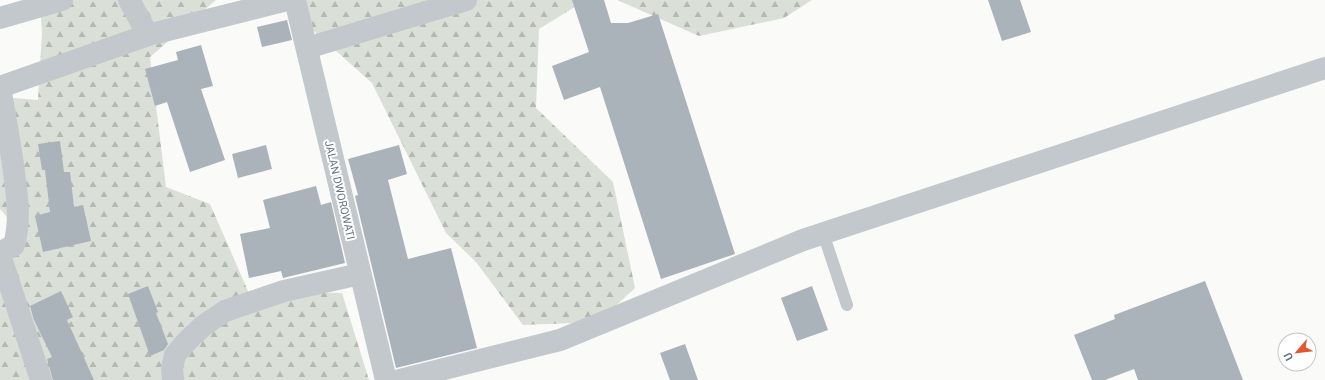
<svg xmlns="http://www.w3.org/2000/svg" width="1325" height="380" viewBox="0 0 1325 380" font-family="Roboto,sans-serif">
	<style>
		.forest { fill: url(#forest-firs) }
		.building { fill: #aab3b9 }
		.lines { fill: none; stroke-linecap: round; stroke-linejoin: round }
		.service { stroke: #c3c8cc; stroke-width: 12 }
		.minor { stroke: #c3c8cc; stroke-width: 22 }
		.labels { text-anchor: middle; stroke-width: 4; stroke-linejoin: round; paint-order: stroke }
		.street-label { font-size: 11px; fill: #657683; stroke: #fff }
	</style>
	<defs>
		<pattern id="forest-firs" width="22" height="20" patternUnits="userSpaceOnUse"><rect width="22" height="20" fill="#dadfd7"/><path d="M5 1l3.5 6h-7zM16 11l3.5 6h-7z" fill="#b4b9b4"/></pattern>
	</defs>
	<rect width="100%" height="100%" fill="#fafaf8"/>
	<g class="forest">
		<path d="M 40,0 L 216,0 L 150,57 L 166,187 L 210,204 L 248,291 L 342,293 L 369,380 L 0,380 L 0,263 L 15,226 L 0,209 L 0,97 L 38,100 L 42,33 Z"/>
		<path d="M 294,0 L 586,0 L 539,29 L 536,108 L 613,182 L 635,288 L 598,322 L 523,325 L 476,262 L 446,233 L 372,83 L 298,17 Z"/>
		<path d="M 617,0 L 812,0 L 784,18 L 699,36 Z"/>
	</g>
	<g class="building">
		<path d="M 572,0 L 604,0 L 611,23 L 628,23 L 658,14 L 735,254 L 661,279 L 600,87 L 564,100 L 552,66 L 589,52 Z"/>
		<path d="M 988,0 L 1020,0 L 1031,32 L 1002,41 Z"/>
		<path d="M 287,20 L 292,40 L 262,47 L 257,27 Z"/>
		<path d="M 201,45 L 213,86 L 201,89 L 225,160 L 190,172 L 167,102 L 155,106 L 145,69 L 178,60 L 176,52 Z"/>
		<path d="M 60,141 L 64,172 L 70,172 L 74,207 L 83,205 L 91,241 L 43,252 L 35,216 L 50,212 L 45,170 L 42,170 L 38,144 Z"/>
		<path d="M 266,145 L 272,169 L 238,178 L 232,154 Z"/>
		<path d="M 399,145 L 407,174 L 388,180 L 408,259 L 451,248 L 477,348 L 396,368 L 355,196 L 358,195 L 348,159 Z"/>
		<path d="M 316,186 L 321,205 L 331,202 L 345,263 L 283,278 L 281,271 L 249,278 L 240,234 L 270,228 L 263,200 Z"/>
		<path d="M 1205,281 L 1243,380 L 1138,380 L 1134,369 L 1105,380 L 1092,380 L 1074,335 L 1115,319 L 1114,315 Z"/>
		<path d="M 148,286 L 158,312 L 156,313 L 168,344 L 164,350 L 150,356 L 128,294 Z"/>
		<path d="M 812,286 L 828,330 L 797,341 L 781,298 Z"/>
		<path d="M 61,291 L 73,317 L 67,320 L 94,380 L 53,380 L 47,359 L 52,357 L 34,320 L 30,306 Z"/>
		<path d="M 685,344 L 698,380 L 670,380 L 660,353 Z"/>
	</g>
	<g class="lines">
		<path class="service" d="M 823,233 L 847,305"/>
		<g class="minor">
			<path d="M 129,0 L 148,35"/>
			<path d="M 295,0 L 386,380"/>
			<path d="M 0,18 L 62,0"/>
			<path d="M 307,48 L 466,0"/>
			<path d="M 0,87 L 148,35 L 287,0"/>
			<path d="M 0,253 L 14,245 C 21,220 17,197 14,172 C 10,144 5,115 0,87"/>
			<path d="M 0,255 L 41,380"/>
			<path d="M 173,380 L 172,368 L 175,355 L 186,342 L 203,326 L 225,311 L 284,291 L 360,274"/>
			<path d="M 400,380 L 560,340 L 803,240 L 1325,68"/>
		</g>
	</g>
	<g class="labels">
		<g class="street-label">
			<text transform="translate(340 190) rotate(77)" y="4">JALAN DWOROWATI</text>
		</g>
	</g>
	<g transform="translate(1297 352) rotate(242)"><circle r="19" fill="#ffffff" stroke="#c1c8cd"/>
	<path d="M0-3L7 15L0 10L-7 15Z" fill="#e4572e"/>
	<text y="-6" font-size="11" font-weight="bold" text-anchor="middle" fill="#657683">U</text>
	</g>
</svg>
